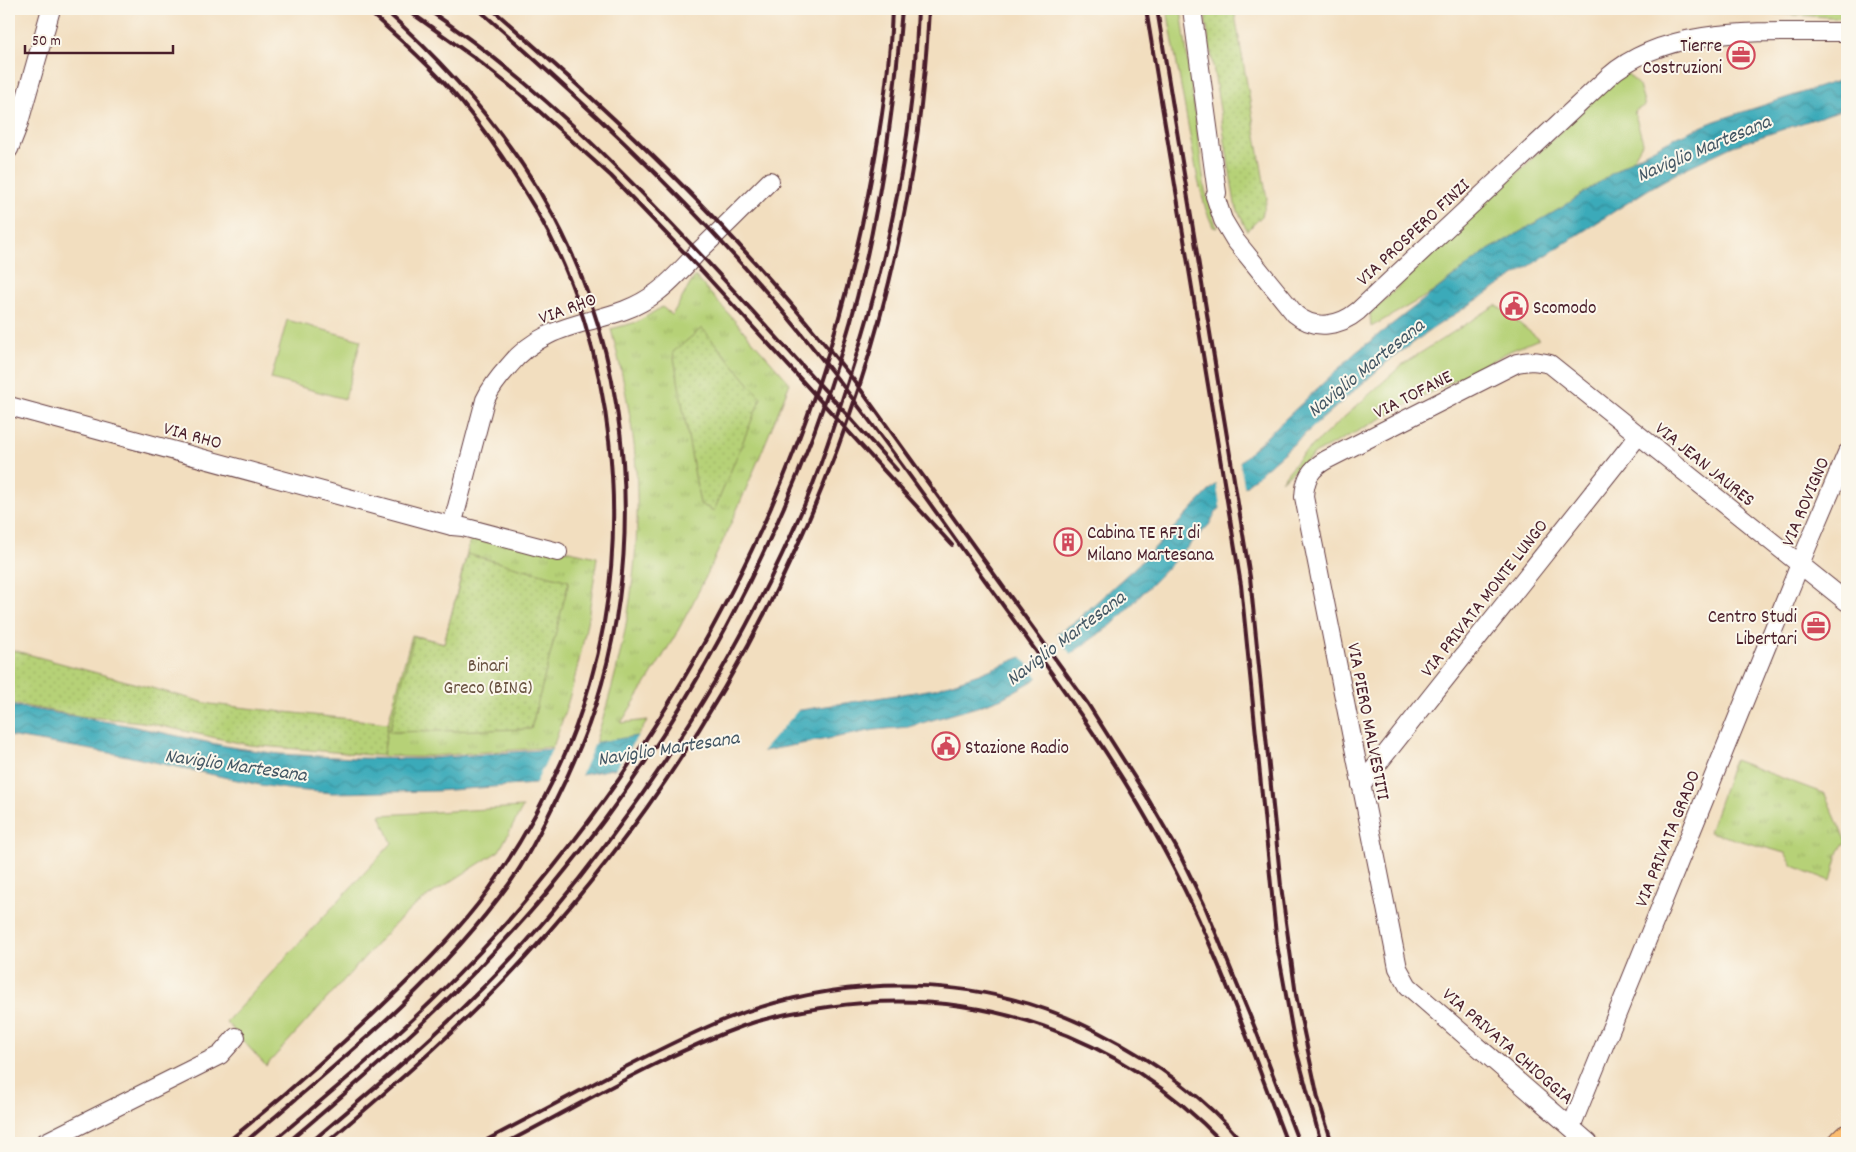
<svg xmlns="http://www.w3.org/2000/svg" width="1856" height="1152" viewBox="0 0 1856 1152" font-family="Dekko,sans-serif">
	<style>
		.grass { fill: #b6d177; stroke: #807851 }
		.park { fill: url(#park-tufts); stroke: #807851 }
		.garden { fill: url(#garden-dots); stroke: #807851 }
		.water { fill: url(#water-waves); stroke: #426472 }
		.pier { fill: #f2debf }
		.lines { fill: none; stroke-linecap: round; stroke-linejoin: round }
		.street-casing { stroke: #633c41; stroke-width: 20 }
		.primary-casing { stroke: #633c41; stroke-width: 30 }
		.street { stroke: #fff; stroke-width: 18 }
		.primary { stroke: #fcbd6f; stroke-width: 28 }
		.rail { stroke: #4a1f2b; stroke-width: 4 }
		.labels { text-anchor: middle; stroke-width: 4; stroke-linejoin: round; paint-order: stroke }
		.poi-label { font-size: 19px; fill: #4a1f2b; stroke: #fbf7ec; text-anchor: start }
		.street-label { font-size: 19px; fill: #4a1f2b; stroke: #fbf7ec }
		.park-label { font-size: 19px; fill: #6a5442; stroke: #fbf7ec }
		.water-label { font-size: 20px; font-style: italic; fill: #445764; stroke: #fbf7ec }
	</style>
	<defs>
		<pattern id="park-tufts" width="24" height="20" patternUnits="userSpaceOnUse" patternTransform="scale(1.25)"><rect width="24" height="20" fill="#b6d177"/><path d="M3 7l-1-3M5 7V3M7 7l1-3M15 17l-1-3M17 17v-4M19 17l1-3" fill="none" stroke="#9eb367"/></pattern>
		<pattern id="garden-dots" width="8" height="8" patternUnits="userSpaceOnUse" patternTransform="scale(1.25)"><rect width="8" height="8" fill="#b6d177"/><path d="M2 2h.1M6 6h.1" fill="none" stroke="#9eb367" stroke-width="1.8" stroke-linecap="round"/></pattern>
		<pattern id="water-waves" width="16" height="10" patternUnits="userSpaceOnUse" patternTransform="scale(1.25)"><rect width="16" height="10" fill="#3baab9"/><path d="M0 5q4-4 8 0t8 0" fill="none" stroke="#348a97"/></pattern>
	</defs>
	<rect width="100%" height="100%" fill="#fbf7ec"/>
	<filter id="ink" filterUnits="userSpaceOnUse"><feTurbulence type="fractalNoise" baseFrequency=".02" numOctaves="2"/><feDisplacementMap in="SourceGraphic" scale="10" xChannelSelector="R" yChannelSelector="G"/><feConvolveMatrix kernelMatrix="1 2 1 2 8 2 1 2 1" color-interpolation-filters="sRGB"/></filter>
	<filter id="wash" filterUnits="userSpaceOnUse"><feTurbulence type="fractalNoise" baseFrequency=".0096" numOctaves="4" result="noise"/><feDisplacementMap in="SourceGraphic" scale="20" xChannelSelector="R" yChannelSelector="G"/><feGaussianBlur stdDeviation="1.12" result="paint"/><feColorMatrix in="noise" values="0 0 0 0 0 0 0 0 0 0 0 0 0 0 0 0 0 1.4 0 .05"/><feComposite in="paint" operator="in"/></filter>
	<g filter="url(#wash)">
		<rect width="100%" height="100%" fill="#f2debf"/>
		<g class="grass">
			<path d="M 1167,9 L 1181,9 L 1205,190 L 1217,228 L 1213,227 L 1206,210 L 1198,180 Z"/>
			<path d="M 1627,73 L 1639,86 L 1645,106 L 1634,111 L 1643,142 L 1633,159 L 1563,207 L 1485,252 L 1433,292 L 1371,327 L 1370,314 L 1605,89 Z"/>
			<path d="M 1496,305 L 1539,339 L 1510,351 L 1316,453 L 1281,481 L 1299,458 L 1403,364 Z"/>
			<path d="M 287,320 L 361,340 L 345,399 L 271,379 Z"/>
			<path d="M 523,807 L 499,851 L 433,893 L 412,908 L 391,928 L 266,1066 L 226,1022 L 392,843 L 380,815 Z"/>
		</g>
		<g class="park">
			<path d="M 1751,9 L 1847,9 L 1847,18 L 1756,13 Z"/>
			<path d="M 695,276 L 790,383 C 755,469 720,555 675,636 C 658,665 639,694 621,723 L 648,720 L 637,737 L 595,743 C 627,647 645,547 634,445 C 629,405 621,367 611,329 L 637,322 L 662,307 L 672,315 Z"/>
			<path d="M 471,537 L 565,550 L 597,557 C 589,623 576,685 553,747 L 419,757 L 383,756 L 388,723 L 412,635 L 444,643 Z"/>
			<path d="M 1734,760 L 1825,794 L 1846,842 L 1839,851 L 1831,881 L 1793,866 L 1785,853 L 1709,832 Z"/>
		</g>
		<g class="garden">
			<path d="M 1204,9 L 1234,9 L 1267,199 L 1262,216 L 1247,231 L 1235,204 Z"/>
			<path d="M 702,328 L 761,398 L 714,511 L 700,504 L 673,352 Z"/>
			<path d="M 467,554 L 569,581 L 531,729 L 389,732 L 414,636 L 444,643 Z"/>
			<path d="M 9,649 L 210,704 L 388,723 L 383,756 L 249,745 L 143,722 L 79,716 L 9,703 Z"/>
		</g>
		<path class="water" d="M 1847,78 L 1847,108 L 1733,146 L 1684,169 L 1649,189 L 1432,329 L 1387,362 L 1216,512 L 1209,525 L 1113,624 L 1031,682 L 1002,698 L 977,707 L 908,727 L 875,730 L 764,751 L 612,769 L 535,784 L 436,791 L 333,793 L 294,790 L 260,785 L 122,755 L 9,736 L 9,705 L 126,725 L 230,747 L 279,754 L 353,758 L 419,759 L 554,749 L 934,689 L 979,674 L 1019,658 L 1033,651 L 1077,620 L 1143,560 L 1212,488 L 1355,353 L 1485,252 L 1563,207 L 1633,159 L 1674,138 L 1715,121 Z"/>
		<g class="pier">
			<path d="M 1239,459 L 1245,490 L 1221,511 L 1216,481 Z"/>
			<path d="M 1055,633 L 1072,656 L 1039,679 L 1020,655 Z"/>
			<path d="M 800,708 L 760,754 L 613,772 L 639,734 Z"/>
			<path d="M 596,741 L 580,778 L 534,787 L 553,747 Z"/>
		</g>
	</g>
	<g filter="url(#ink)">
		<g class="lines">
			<g class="street-casing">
				<g id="street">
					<path d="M 1192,9 L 1217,193 L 1215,196 L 1223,220 L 1235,240 L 1295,314 C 1315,331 1340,326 1358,311 L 1608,77 C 1669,23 1771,33 1847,32"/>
					<path d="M 9,149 L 18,126 L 51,9"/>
					<path d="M 9,406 L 452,526 L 463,527 L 558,552"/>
					<path d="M 452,526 L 485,400 C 491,387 500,376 509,366 C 552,313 609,329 656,293 C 671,282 684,267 697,253 C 722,229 746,205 770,181"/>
					<path d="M 1361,785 L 1638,436"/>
					<path d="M 1571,1127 L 1807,547 L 1847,453"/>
					<path d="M 44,1143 L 220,1055 L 236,1037"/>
					<path d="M 1589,1143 L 1408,986 L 1398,968 L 1304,497 C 1305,479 1310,469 1326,460 L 1517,363 C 1530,360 1537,361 1550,364 L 1847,602"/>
				</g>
			</g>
			<g class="primary-casing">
				<path id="primary" d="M 1843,1143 L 1847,1139"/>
			</g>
			<use href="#street" class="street"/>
			<use href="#primary" class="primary"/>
			<g class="rail">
				<path d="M 406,9 L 476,59 L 520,94 L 611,176 L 701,270 L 952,545"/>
				<path d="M 427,9 C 545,88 642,190 737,294 C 791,353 844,411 897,470"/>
				<path d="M 478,9 C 577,96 674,186 761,286 C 842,378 912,479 984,579 C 1047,667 1113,754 1164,850 C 1215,943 1249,1044 1287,1143"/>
				<path d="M 492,9 C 556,65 619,121 678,181 C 740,243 798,310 853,379 L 1088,704 L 1147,797 L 1176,847 L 1204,904 L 1255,1028 L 1299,1143"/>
				<path d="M 1146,9 L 1241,585 L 1277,945 L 1295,1045 L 1321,1143"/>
				<path d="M 1157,9 L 1250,577 L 1281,886 L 1296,995 L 1318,1098 L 1332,1143"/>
				<path d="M 226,1143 C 284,1096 340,1047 393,995 C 432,957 471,918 500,873 C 539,814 571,751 590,683 C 634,533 615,346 536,210 C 514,173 490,137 463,104 C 434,69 400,39 366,9"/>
				<path d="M 244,1143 C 338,1063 436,985 509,884 C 527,859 541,830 555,802 C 574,764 591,724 602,683 C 641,540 630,382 569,247 C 526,154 459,76 384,9"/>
				<path d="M 271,1143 C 351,1076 432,1007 501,929 C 686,720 815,469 868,195 C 880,134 890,71 892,9"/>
				<path d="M 287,1143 C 382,1063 475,980 555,883 C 685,726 784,539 844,344 C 877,236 893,121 902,9"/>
				<path d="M 310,1143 C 393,1073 476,1002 547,918 C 654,791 744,648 809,494 C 825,455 837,415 850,375 C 889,257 914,133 918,9"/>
				<path d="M 326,1143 C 396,1084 464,1025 526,957 C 762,699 912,360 929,9"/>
				<path d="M 481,1143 C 523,1121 566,1098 608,1076 C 647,1056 686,1035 726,1019 C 846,973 981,972 1096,1031 C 1151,1059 1204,1095 1243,1143"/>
				<path d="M 506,1143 C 583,1103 661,1056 743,1026 C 771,1016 799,1011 828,1007 C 976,984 1120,1035 1223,1143"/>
			</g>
		</g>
	</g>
	<defs>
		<g id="office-ring" transform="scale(1.4375)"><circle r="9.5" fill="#fbf7ec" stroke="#d1495b" stroke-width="1.5"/><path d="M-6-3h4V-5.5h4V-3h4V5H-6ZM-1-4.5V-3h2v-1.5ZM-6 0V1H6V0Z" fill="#d1495b"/></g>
		<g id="civic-ring" transform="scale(1.4375)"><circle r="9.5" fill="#fbf7ec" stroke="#d1495b" stroke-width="1.5"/><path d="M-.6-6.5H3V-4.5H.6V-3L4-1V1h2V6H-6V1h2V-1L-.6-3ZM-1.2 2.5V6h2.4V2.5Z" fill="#d1495b"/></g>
		<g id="building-ring" transform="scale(1.4375)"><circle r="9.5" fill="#fbf7ec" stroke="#d1495b" stroke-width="1.5"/><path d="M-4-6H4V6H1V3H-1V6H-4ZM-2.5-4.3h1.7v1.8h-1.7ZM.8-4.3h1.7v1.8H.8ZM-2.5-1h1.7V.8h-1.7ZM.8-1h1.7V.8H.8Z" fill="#d1495b"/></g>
	</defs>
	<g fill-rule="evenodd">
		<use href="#office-ring" x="1741" y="55"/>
		<use href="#civic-ring" x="1514" y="306"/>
		<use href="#building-ring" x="1068" y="542"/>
		<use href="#office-ring" x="1816" y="626"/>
		<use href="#civic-ring" x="946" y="746"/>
	</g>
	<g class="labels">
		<g class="poi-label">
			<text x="1722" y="51" text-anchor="end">Tierre<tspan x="1722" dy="22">Costruzioni</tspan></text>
			<text x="1533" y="313">Scomodo</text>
			<text x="1087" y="538">Cabina TE RFI di<tspan x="1087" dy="22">Milano Martesana</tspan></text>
			<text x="1797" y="622" text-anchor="end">Centro Studi<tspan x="1797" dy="22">Libertari</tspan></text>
			<text x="965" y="753">Stazione Radio</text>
		</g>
		<g class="street-label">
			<text transform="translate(1412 231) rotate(-43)" y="7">VIA PROSPERO FINZI</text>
			<text transform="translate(567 307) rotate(-20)" y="7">VIA RHO</text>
			<text transform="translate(1412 393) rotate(-27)" y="7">VIA TOFANE</text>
			<text transform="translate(193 434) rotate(15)" y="7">VIA RHO</text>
			<text transform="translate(1706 463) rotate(39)" y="7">VIA JEAN JAURES</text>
			<text transform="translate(1804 501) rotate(-67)" y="7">VIA ROVIGNO</text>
			<text transform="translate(1483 597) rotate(-52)" y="7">VIA PRIVATA MONTE LUNGO</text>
			<text transform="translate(1370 721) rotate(79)" y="7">VIA PIERO MALVESTITI</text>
			<text transform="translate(1666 838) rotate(-68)" y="7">VIA PRIVATA GRADO</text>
			<text transform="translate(1509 1045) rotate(41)" y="7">VIA PRIVATA CHIOGGIA</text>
		</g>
		<g class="park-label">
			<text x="488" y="671">Binari<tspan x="488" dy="22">Greco (BING)</tspan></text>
		</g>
		<g class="water-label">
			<text transform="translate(1703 147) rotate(-23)" y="7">Naviglio Martesana</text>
			<text transform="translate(1365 367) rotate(-39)" y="7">Naviglio Martesana</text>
			<text transform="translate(1065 637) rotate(-37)" y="7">Naviglio Martesana</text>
			<text transform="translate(668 747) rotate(-9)" y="7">Naviglio Martesana</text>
			<text transform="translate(236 764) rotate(8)" y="7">Naviglio Martesana</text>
		</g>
	</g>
	<rect width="1856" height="1152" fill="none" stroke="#fbf7ec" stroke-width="30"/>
	<path d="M25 45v8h148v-8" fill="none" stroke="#4a1f2b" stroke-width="2.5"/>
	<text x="32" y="45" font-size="15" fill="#4a1f2b" stroke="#fbf7ec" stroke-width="4" paint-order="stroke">50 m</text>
</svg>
